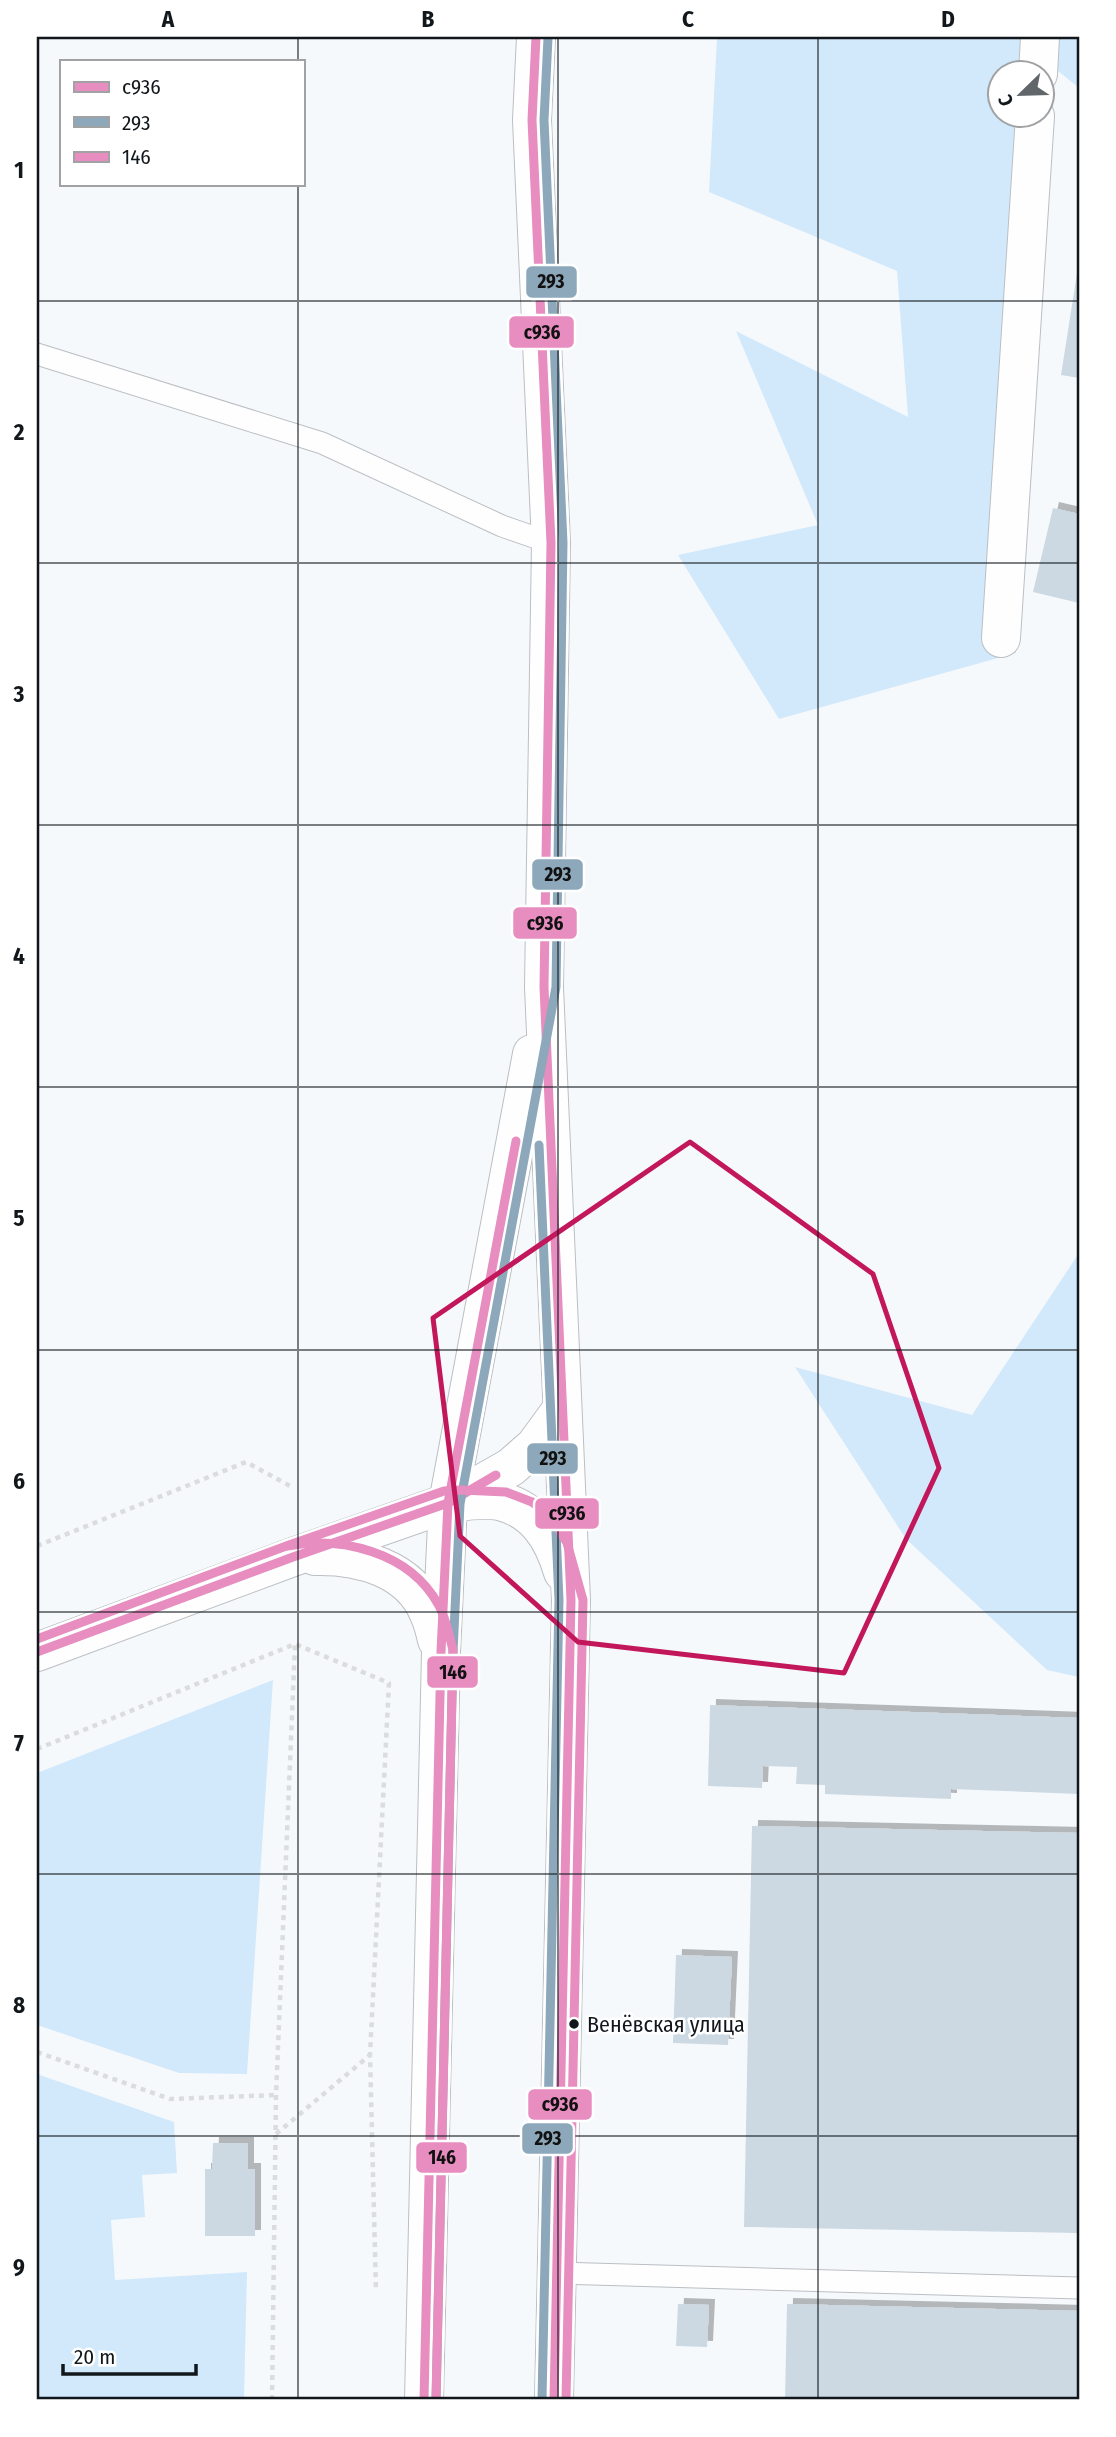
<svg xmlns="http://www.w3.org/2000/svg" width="1116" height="2437" viewBox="0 0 1116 2437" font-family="'Fira Sans Condensed',sans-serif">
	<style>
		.green { fill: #d2e9fb; fill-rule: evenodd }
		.building { fill: #ccd9e2; filter: url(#shadow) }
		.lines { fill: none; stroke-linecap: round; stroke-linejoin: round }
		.lane-casing { stroke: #bbbfc3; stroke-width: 23 }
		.street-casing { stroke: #bbbfc3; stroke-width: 40 }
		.secondary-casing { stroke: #bbbfc3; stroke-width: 40 }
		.path { stroke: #dbdcdd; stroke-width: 4.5; stroke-dasharray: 5 5; stroke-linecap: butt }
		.lane { stroke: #fefeff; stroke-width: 21 }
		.street { stroke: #fefeff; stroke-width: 38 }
		.secondary { stroke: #fefeff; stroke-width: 38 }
		.bus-1-casing { stroke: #fff; stroke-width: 14 }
		.bus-2-casing { stroke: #fff; stroke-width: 14 }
		.bus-3-casing { stroke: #fff; stroke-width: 14 }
		.bus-1 { stroke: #e78dc0; stroke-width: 9 }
		.bus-2 { stroke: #8da8bb; stroke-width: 9 }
		.bus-3 { stroke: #e78dc0; stroke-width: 9 }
		.marked { fill: none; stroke: #c2185b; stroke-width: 5; stroke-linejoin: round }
		.grid { fill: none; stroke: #11171b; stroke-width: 2; stroke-opacity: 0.55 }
		.bus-dot { fill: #11171b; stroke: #fff; stroke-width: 2.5 }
		.labels { text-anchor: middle; stroke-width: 5; stroke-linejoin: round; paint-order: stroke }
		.bus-label { font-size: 22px; fill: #11171b; stroke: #fff; text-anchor: start }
		.line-badge { stroke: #fff; stroke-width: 2.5 }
		.pale-badge-label { font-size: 19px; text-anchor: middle; font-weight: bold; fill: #111 }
		.neatline { fill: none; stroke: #11171b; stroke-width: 2.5 }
		.grid-label { font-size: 23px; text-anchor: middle; font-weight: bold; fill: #11171b }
	</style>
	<defs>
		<filter id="shadow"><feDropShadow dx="6" dy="-6" stdDeviation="0" flood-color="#0004"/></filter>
	</defs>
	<rect width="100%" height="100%" fill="#f6f9fc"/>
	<g class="green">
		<path d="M 717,37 L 1079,37 L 1079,88 L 1052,66 L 1016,653 L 779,719 L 678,555 L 818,525 L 736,331 L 908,417 L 897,271 L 709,192 ZM 1000,74 L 1042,74 L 1042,116 L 1000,116 Z"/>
		<path d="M 1079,1253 L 1079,1677 L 1047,1670 L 906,1539 L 795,1367 L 972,1415 Z"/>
		<path d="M 273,1680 L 247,2074 L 179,2073 L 37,2025 L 37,1773 Z"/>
		<path d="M 37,2074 L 174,2122 L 177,2173 L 142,2175 L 145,2217 L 111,2220 L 115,2280 L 247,2272 L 244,2400 L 37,2400 Z"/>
	</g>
	<g class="building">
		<path d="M 1078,267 L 1079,267 L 1079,378 L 1061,375 Z"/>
		<path d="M 1053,508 L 1079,514 L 1079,603 L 1033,592 Z"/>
		<path d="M 710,1705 L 1079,1718 L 1079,1794 L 951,1789 L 951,1799 L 825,1794 L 825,1785 L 796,1784 L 797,1767 L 763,1766 L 762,1788 L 708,1786 Z"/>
		<path d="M 752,1826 L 1079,1833 L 1079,2233 L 744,2227 Z"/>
		<path d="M 676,1955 L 732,1957 L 728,2045 L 673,2043 Z"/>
		<path d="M 213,2143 L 248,2143 L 248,2169 L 255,2169 L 255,2236 L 205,2236 L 205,2169 L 212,2169 Z"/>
		<path d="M 678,2304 L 709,2305 L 707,2347 L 676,2346 Z"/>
		<path d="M 787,2304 L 1079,2311 L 1079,2400 L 785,2400 Z"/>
	</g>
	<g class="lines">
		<g class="lane-casing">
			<g id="lane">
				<path d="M 37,354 L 322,443 L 502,526 L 551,543"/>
				<path d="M 557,2273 L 1079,2288"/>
			</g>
		</g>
		<g class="street-casing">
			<g id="street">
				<path d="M 1038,74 L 1040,37"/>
				<path d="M 1001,638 L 1035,116"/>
			</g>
		</g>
		<g class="secondary-casing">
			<g id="secondary">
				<path d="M 536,37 L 532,120 L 551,543 L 544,987 L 571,1600 L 554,2400"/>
				<path d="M 450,1503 C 465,1501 484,1498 500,1501 C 536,1510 553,1538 563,1572"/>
				<path d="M 315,1556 C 359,1555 411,1568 429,1614 C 433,1622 435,1631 437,1640"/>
				<path d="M 37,1652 L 293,1557 L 448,1503 L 511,1467 L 535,1446 L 562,1409"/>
				<path d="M 424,2400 L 441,1652 L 448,1503 L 532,1054"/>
			</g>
		</g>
		<g class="path">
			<path d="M 37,1546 L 246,1462 L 292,1487"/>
			<path d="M 37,1749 L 295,1644 L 389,1683 L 370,2055 L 376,2291"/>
			<path d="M 37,2052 L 170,2099 L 276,2095"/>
			<path d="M 276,2134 L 370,2055"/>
			<path d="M 272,2400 L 276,2095 L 295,1644"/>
		</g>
		<use href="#lane" class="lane"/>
		<use href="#street" class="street"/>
		<use href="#secondary" class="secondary"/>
		<g class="bus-1-casing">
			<g id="bus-1">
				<path d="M 536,37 L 532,120 L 551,543 L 544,987 L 571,1600 L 554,2400"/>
				<path d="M 37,1652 L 293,1557 L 448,1503 L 496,1475"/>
				<path d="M 424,2400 L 441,1652 L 448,1503 L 516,1141"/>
			</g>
		</g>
		<g class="bus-2-casing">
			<g id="bus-2">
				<path d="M 539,1145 L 559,1600 L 542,2400"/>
				<path d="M 436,2400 L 453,1652 L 460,1504 L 556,987 L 563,543 L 544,120 L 548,38"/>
			</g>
		</g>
		<g class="bus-3-casing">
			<g id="bus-3">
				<path d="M 287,1546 C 342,1536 409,1552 438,1604 C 446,1617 449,1635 453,1650 L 436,2400"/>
				<path d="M 37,1639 L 289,1545 L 444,1491 L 461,1490 L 506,1492 L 532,1502 L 546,1513 L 557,1526 L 567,1543 L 583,1600 L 566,2400"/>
			</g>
		</g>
		<use href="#bus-1" class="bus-1"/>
		<use href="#bus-2" class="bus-2"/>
		<use href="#bus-3" class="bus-3"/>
	</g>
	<path class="marked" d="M 690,1142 L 873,1274 L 939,1468 L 844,1673 L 578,1642 L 460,1536 L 433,1318 Z"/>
	<path class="grid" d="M 298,37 L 298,61M 558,37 L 558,2400M 818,37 L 818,2400M 298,184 L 298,2400M 37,301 L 1079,301M 37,563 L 1079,563M 37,825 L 1079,825M 37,1087 L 1079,1087M 37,1350 L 1079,1350M 37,1612 L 1079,1612M 37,1874 L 1079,1874M 37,2136 L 1079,2136"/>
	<circle class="bus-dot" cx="574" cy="2024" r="6"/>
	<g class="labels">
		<g class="bus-label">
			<text x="587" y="2032">Венёвская улица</text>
		</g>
	</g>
	<g class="line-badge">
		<rect x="525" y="265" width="53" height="34" rx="7" fill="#8da8bb"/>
		<rect x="508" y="315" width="67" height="34" rx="7" fill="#e78dc0"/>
		<rect x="531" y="858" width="53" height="33" rx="7" fill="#8da8bb"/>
		<rect x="512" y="906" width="66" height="34" rx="7" fill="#e78dc0"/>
		<rect x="526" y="1442" width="53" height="33" rx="7" fill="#8da8bb"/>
		<rect x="534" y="1497" width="66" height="33" rx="7" fill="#e78dc0"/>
		<rect x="426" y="1655" width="53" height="34" rx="7" fill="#e78dc0"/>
		<rect x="527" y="2088" width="66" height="33" rx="7" fill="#e78dc0"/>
		<rect x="521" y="2122" width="53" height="33" rx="7" fill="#8da8bb"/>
		<rect x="415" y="2141" width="53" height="33" rx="7" fill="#e78dc0"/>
	</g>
	<g class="pale-badge-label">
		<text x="551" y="288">293</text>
		<text x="542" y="339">с936</text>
		<text x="558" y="881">293</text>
		<text x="545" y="930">с936</text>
		<text x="553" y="1465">293</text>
		<text x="567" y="1520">с936</text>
		<text x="453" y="1679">146</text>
		<text x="560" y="2111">с936</text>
		<text x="548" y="2145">293</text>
		<text x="442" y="2164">146</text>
	</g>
	<rect width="1116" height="2437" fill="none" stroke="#ffffff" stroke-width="77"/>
	<rect x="60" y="60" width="245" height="126" fill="#ffffff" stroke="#a0a2a4" stroke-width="2"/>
	<rect x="74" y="82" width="35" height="10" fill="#e78dc0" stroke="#a0a2a4" stroke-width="2"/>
	<text x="122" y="94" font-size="21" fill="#11171b">с936</text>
	<rect x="74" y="117" width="35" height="10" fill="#8da8bb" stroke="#a0a2a4" stroke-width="2"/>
	<text x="122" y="130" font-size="21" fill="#11171b">293</text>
	<rect x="74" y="152" width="35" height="10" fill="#e78dc0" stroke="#a0a2a4" stroke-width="2"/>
	<text x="122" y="164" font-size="21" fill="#11171b">146</text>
	<g transform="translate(1021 94) rotate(247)"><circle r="33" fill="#ffffff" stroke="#a0a2a4" stroke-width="2"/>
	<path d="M0-5L12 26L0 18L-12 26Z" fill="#61666a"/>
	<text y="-10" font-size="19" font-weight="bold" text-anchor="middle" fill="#11171b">С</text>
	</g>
	<path d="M63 2364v10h133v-10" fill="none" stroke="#11171b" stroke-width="3.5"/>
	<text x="74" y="2364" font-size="21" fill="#11171b" stroke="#ffffff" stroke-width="5" paint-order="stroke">20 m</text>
	<rect x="38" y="38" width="1040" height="2360" class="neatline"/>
	<g class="grid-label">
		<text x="168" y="27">A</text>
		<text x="428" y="27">B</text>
		<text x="688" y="27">C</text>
		<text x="948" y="27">D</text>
		<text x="19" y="178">1</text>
		<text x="19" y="440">2</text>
		<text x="19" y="702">3</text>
		<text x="19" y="964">4</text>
		<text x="19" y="1226">5</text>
		<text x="19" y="1489">6</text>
		<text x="19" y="1751">7</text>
		<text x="19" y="2013">8</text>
		<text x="19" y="2275">9</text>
	</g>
</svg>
